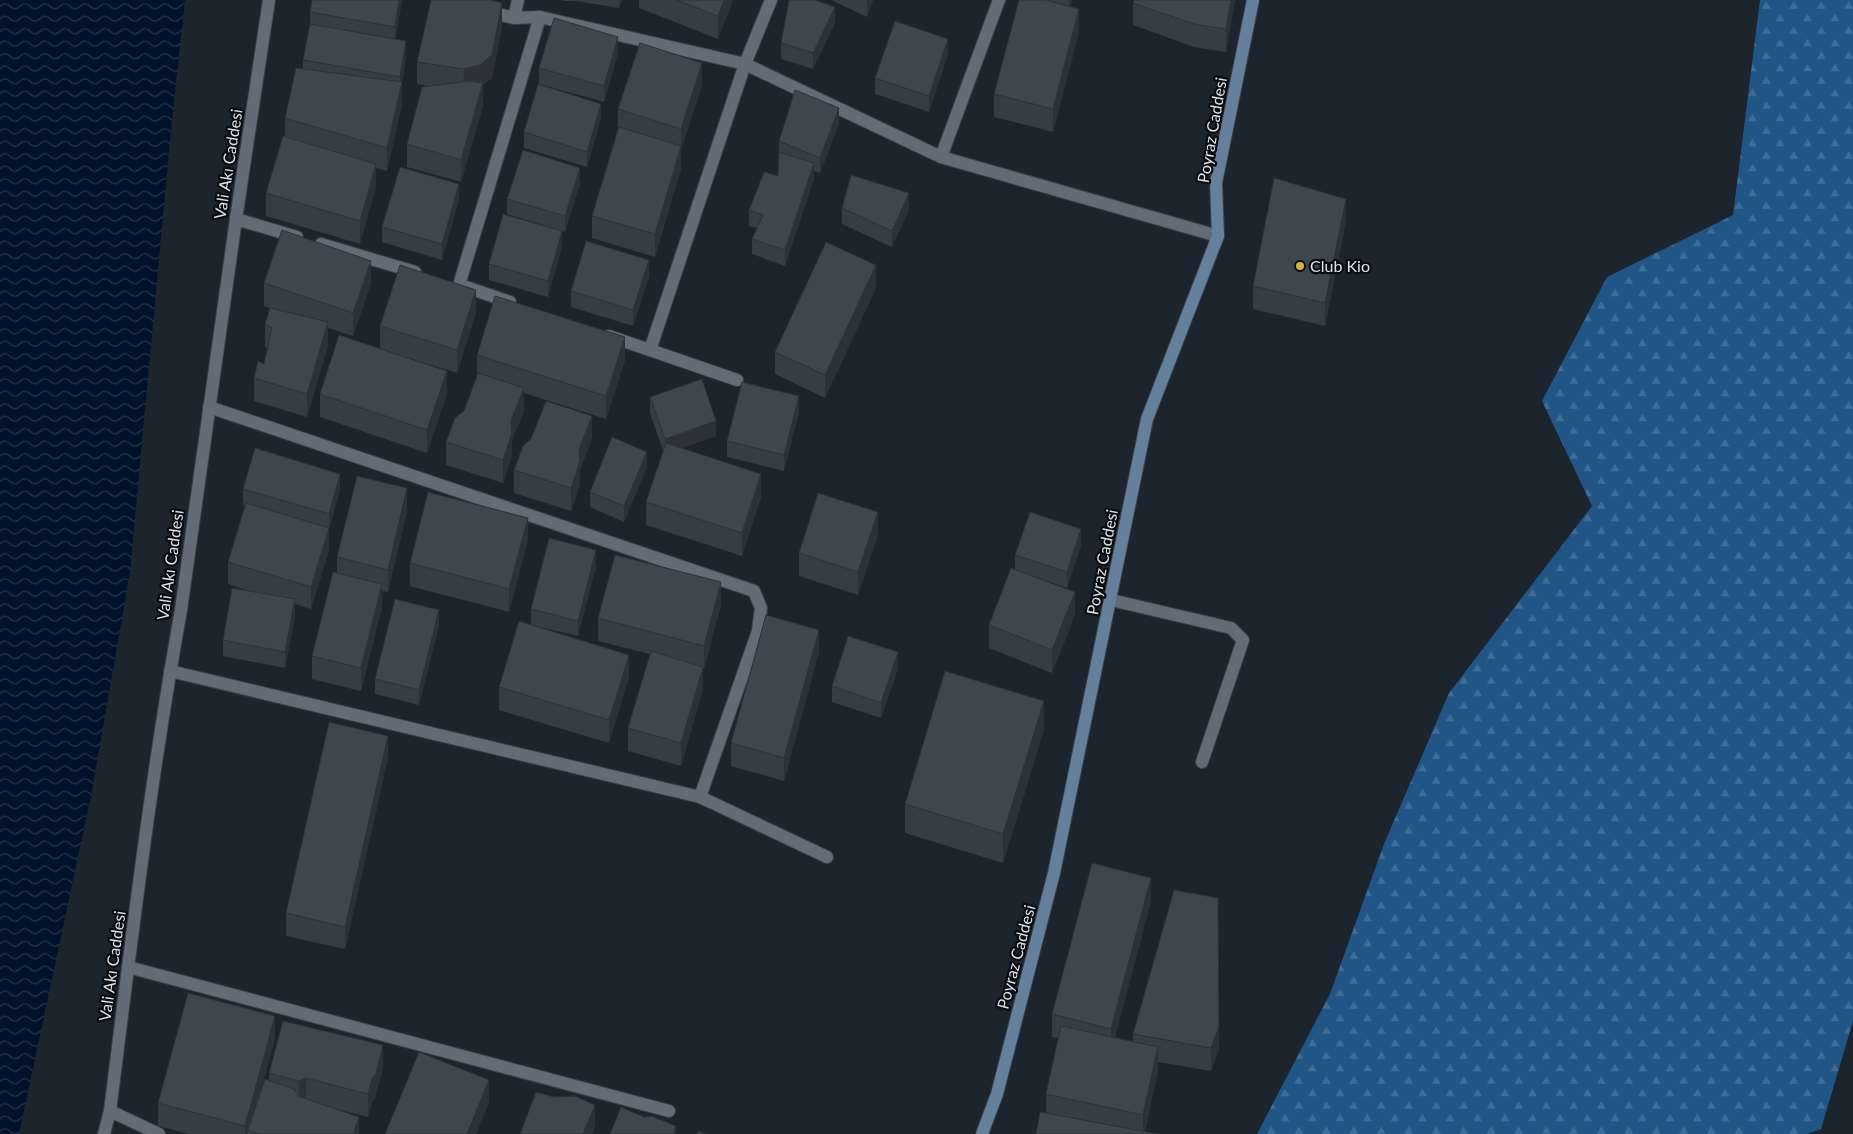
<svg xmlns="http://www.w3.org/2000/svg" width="1853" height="1134" viewBox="0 0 1853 1134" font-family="Lato,sans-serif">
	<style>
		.forest { fill: url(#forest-firs) }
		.water { fill: url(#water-waves) }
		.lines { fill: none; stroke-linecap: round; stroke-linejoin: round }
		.street-casing { stroke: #3a4147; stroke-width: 14 }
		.secondary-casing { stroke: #3a4147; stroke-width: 14 }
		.street { stroke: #626b76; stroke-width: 12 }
		.secondary { stroke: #64809d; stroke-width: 12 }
		.wall { fill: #353d45 }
		.shaded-wall { fill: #2b3238 }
		.building { fill: #3e4750; stroke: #2b3238 }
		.poi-dot { fill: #ceb837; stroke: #0a0d11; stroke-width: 2 }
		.labels { text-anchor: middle; stroke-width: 4.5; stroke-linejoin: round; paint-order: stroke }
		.street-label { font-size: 16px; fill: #dce2e7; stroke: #0a0d11 }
		.poi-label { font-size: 16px; fill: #dce2e7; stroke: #0a0d11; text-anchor: start }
	</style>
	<defs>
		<pattern id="forest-firs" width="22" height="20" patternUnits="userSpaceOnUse" patternTransform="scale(1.25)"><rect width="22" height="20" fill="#205586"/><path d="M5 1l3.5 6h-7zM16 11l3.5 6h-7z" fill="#406d97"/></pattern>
		<pattern id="water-waves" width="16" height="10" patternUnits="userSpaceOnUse" patternTransform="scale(1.25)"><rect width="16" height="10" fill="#00122a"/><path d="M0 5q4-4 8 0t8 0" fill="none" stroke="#253449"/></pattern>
	</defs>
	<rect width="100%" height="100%" fill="#1c252d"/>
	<path class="forest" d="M 1760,0 L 1853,0 L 1853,1021 L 1821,1129 L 1807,1134 L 1257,1134 L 1330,994 L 1384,844 L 1449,693 L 1592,506 L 1542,401 L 1607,277 L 1733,215 Z"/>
	<path class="water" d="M 0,0 L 185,0 L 171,130 L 130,572 L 92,791 L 19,1134 L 0,1134 Z"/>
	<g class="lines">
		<g class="street-casing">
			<g id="street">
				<path d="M 486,11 L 514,18 L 540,17 L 745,64 L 941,157 L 1218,236"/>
				<path d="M 514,18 L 518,0"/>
				<path d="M 941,157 L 999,0"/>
				<path d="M 236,219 L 297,237"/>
				<path d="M 321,244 L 415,272"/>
				<path d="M 459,285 L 540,17"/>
				<path d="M 460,285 L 510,302"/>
				<path d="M 609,336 L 737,380"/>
				<path d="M 650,350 L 745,64 L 771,0"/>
				<path d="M 209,407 L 754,591 L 761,608 L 758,631 L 700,797"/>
				<path d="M 1111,600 L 1231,628 L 1243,640 L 1202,762"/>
				<path d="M 170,671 L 700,797 L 827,857"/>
				<path d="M 128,967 L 669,1111"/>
				<path d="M 110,1111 L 159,1134"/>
				<path d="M 104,1134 L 110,1111 C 131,944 151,776 181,610 L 236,219 L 269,0"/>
			</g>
		</g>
		<g class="secondary-casing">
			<path id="secondary" d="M 982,1134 L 997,1094 L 1054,873 L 1147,419 L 1218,236 L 1216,183 L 1253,0"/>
		</g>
		<use href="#street" class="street"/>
		<use href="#secondary" class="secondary"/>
	</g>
	<g class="wall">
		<path d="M 402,0 L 395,39 L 406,57 L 402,83 L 402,105 L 387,171 L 376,168 L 376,187 L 360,244 L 266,216 L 266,193 L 285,137 L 285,118 L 303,69 L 303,60 L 310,24 L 310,12 Z"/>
		<path d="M 561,0 L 622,0 L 619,8 L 576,1 L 565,1 Z"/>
		<path d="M 639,0 L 733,0 L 718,39 L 639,8 Z"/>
		<path d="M 831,0 L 873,0 L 867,17 Z"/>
		<path d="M 1019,0 L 1072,0 L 1070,7 L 1079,32 L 1053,132 L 994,117 L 994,94 Z"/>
		<path d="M 1235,0 L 1226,52 L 1194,47 L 1133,25 L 1133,3 Z"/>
		<path d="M 835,23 L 813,69 L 781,59 L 781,43 Z"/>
		<path d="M 502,26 L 492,78 L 483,85 L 483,106 L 461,182 L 407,167 L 407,144 L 429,86 L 417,84 L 417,62 Z"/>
		<path d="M 618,53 L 604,102 L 539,84 L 539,68 Z"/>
		<path d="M 948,54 L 929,112 L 875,94 L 875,78 Z"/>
		<path d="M 702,86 L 681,149 L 681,169 L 655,257 L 592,238 L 592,216 L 618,128 L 618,109 Z"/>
		<path d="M 601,119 L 587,167 L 524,148 L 524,132 Z"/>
		<path d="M 839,124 L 820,173 L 814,171 L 814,179 L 785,266 L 752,254 L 752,239 L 757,228 L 749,226 L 749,210 L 778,176 L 779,141 Z"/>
		<path d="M 580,183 L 565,232 L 562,231 L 562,247 L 548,297 L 489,280 L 489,264 L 546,226 L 507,214 L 507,199 Z"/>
		<path d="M 459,200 L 442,260 L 382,242 L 382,227 Z"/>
		<path d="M 842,208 L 909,209 L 892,247 L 842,224 Z"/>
		<path d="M 1346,222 L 1325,326 L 1253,309 L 1253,286 Z"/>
		<path d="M 649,276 L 633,326 L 571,307 L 571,291 Z"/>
		<path d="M 264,283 L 371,283 L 353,336 L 328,328 L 328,345 L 307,417 L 254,401 L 254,378 L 264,364 L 268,349 L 265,347 L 265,324 L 270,308 L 264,306 Z"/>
		<path d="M 876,288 L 825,398 L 775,374 L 775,352 Z"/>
		<path d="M 476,313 L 457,373 L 380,349 L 380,326 Z"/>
		<path d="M 477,355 L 625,360 L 606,419 L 524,393 L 524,411 L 512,440 L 512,456 L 503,483 L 446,465 L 446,442 L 464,411 L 477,377 Z"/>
		<path d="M 320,394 L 447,394 L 427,453 L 320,417 Z"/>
		<path d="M 650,397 L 716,436 L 682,448 L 761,497 L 742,556 L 646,525 L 646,502 L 663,451 L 650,413 Z"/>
		<path d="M 799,412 L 784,471 L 727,457 L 727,441 Z"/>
		<path d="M 592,439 L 580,469 L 580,484 L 571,511 L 514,493 L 514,470 Z"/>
		<path d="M 647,467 L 624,522 L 590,507 L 590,492 Z"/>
		<path d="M 243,489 L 340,489 L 329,530 L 329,550 L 311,609 L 295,604 L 295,615 L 285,668 L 223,656 L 223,640 L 249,591 L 228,584 L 228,562 L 245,505 L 243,505 Z"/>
		<path d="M 407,511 L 388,592 L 382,591 L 382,607 L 361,691 L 312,679 L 312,656 L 337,573 L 337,557 Z"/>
		<path d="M 878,535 L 858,595 L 799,576 L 799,553 Z"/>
		<path d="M 528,540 L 509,612 L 410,586 L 410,563 Z"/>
		<path d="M 1081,545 L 1067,588 L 1038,578 L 1075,615 L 1052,673 L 989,648 L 989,625 L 1015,569 L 1015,555 Z"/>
		<path d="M 596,566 L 578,636 L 531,625 L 531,609 Z"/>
		<path d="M 721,605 L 704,669 L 703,668 L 703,689 L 681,766 L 628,751 L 628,728 L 650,654 L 598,641 L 598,618 Z"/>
		<path d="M 439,625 L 419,705 L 375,694 L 375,679 Z"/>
		<path d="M 819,652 L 784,781 L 731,766 L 731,743 Z"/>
		<path d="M 898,668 L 881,718 L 832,702 L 832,686 Z"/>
		<path d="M 629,677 L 609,743 L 499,710 L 499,687 Z"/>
		<path d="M 1044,730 L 1003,863 L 905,833 L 905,804 Z"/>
		<path d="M 388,758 L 345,949 L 286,936 L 286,913 Z"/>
		<path d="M 1151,901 L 1115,1037 L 1133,1041 L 1133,1034 L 1219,1050 L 1211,1071 L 1158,1062 L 1158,1070 L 1145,1132 L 1046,1113 L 1046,1094 L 1058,1038 L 1052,1037 L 1052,1014 Z"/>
		<path d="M 275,1039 L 260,1092 L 269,1081 L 269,1073 L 383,1067 L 376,1096 L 372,1102 L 368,1117 L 336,1109 L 359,1134 L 189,1134 L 158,1126 L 158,1103 Z"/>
	</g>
	<g class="shaded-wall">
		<path d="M 399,0 L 402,0 L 395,42 L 395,27 Z"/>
		<path d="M 619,0 L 622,0 L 619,8 Z"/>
		<path d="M 724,0 L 733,0 L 718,39 L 718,16 Z"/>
		<path d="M 867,0 L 873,0 L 867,17 Z"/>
		<path d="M 1069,0 L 1072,0 L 1069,9 Z"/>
		<path d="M 1231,0 L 1235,0 L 1226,52 L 1226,29 Z"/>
		<path d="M 502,3 L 502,26 L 492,78 L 483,85 L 483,106 L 461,182 L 464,69 Z"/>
		<path d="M 835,7 L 835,23 L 813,69 L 813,53 Z"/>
		<path d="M 1079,9 L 1079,32 L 1053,132 L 1053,109 Z"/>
		<path d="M 618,37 L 618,53 L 604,102 L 604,86 Z"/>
		<path d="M 948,39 L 948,54 L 929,112 L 929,96 Z"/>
		<path d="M 406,41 L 406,57 L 402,83 L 402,105 L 387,171 L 387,148 L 400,90 L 400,77 Z"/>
		<path d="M 702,63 L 702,86 L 681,149 L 681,169 L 655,257 L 655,234 L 681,148 L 681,129 Z"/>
		<path d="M 601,104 L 601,119 L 587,167 L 587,152 Z"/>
		<path d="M 839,108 L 839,124 L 820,173 L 820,158 Z"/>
		<path d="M 814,163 L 814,179 L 785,266 L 785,250 Z"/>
		<path d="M 376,164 L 376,187 L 360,244 L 360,221 Z"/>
		<path d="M 580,168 L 580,183 L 565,232 L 565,216 Z"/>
		<path d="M 459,184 L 459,200 L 442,260 L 442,244 Z"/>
		<path d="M 909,193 L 909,209 L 892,247 L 892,231 Z"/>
		<path d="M 1346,199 L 1346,222 L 1325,326 L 1325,303 Z"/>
		<path d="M 562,231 L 562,247 L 548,297 L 548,281 Z"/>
		<path d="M 649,260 L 649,276 L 633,326 L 633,310 Z"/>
		<path d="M 371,261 L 371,283 L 353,336 L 353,313 Z"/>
		<path d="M 876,265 L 876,288 L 825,398 L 825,375 Z"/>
		<path d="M 476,290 L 476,313 L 457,373 L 457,350 Z"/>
		<path d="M 328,322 L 328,345 L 307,417 L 307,394 Z"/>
		<path d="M 625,337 L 625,360 L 606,419 L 606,396 Z"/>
		<path d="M 447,371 L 447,394 L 427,453 L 427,430 Z"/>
		<path d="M 524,388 L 524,411 L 512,440 L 512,456 L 503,483 L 503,460 L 511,421 Z"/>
		<path d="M 799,396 L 799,412 L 784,471 L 784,455 Z"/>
		<path d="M 592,416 L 592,439 L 580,469 L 580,484 L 571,511 L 571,488 L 579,449 Z"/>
		<path d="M 716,421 L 716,436 L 665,454 L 665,439 Z"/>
		<path d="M 647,452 L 647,467 L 624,522 L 624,506 Z"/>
		<path d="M 340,474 L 340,489 L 329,530 L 329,514 Z"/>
		<path d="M 761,474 L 761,497 L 742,556 L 742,533 Z"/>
		<path d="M 407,488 L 407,511 L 388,592 L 388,570 Z"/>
		<path d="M 878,512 L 878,535 L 858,595 L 858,572 Z"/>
		<path d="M 528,518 L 528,540 L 509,612 L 509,589 Z"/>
		<path d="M 329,528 L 329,550 L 311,609 L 311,587 Z"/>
		<path d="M 1081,529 L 1081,545 L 1067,588 L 1067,572 Z"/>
		<path d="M 596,550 L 596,566 L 578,636 L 578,621 Z"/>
		<path d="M 721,582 L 721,605 L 704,669 L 704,646 Z"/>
		<path d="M 382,584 L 382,607 L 361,691 L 361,668 Z"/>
		<path d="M 1075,592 L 1075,615 L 1052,673 L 1052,650 Z"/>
		<path d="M 295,599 L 295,615 L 285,668 L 285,652 Z"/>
		<path d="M 439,610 L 439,625 L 419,705 L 419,690 Z"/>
		<path d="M 819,630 L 819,652 L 784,781 L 784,758 Z"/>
		<path d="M 898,652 L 898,668 L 881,718 L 881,703 Z"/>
		<path d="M 629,655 L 629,677 L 609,743 L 609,720 Z"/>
		<path d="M 703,667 L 703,689 L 681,766 L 681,743 Z"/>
		<path d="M 1044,701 L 1044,730 L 1003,863 L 1003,834 Z"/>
		<path d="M 388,736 L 388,758 L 345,949 L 345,927 Z"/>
		<path d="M 1151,878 L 1151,901 L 1111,1052 L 1111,1029 Z"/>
		<path d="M 275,1016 L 275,1039 L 250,1131 L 248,1130 L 248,1134 L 245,1134 L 245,1126 Z"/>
		<path d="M 1219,1027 L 1219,1050 L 1211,1071 L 1211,1048 Z"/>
		<path d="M 383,1045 L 383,1067 L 376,1096 L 372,1102 L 368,1117 L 368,1094 Z"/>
		<path d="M 1158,1047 L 1158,1070 L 1144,1134 L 1143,1134 L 1143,1115 Z"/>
		<path d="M 306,1078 L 306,1101 L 299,1104 L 299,1081 Z"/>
		<path d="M 489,1080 L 489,1103 L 476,1134 L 467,1134 Z"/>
		<path d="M 595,1105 L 595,1127 L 592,1134 L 583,1134 Z"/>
		<path d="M 359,1117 L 359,1134 L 354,1134 L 354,1132 Z"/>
		<path d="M 676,1126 L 676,1134 L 673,1134 Z"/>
	</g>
	<g class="building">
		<path d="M 312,0 L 399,0 L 395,27 L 310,12 Z"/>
		<path d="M 431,0 L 490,0 L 502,3 L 492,55 L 480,65 L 464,69 L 417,62 Z"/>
		<path d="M 677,0 L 724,0 L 718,16 Z"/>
		<path d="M 789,0 L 815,0 L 835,7 L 813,53 L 781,43 Z"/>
		<path d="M 1019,0 L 1046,0 L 1079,9 L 1053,109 L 994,94 Z"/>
		<path d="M 1134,0 L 1231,0 L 1226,29 L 1194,24 L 1133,3 Z"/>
		<path d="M 554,18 L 618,37 L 604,86 L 539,68 Z"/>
		<path d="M 895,21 L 948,39 L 929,96 L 875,78 Z"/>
		<path d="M 310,24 L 406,41 L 400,77 L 303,60 Z"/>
		<path d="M 640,43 L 702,63 L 681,129 L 618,109 Z"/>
		<path d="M 296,68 L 402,82 L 387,148 L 285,118 Z"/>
		<path d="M 469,81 L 483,83 L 461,160 L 407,144 L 422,87 Z"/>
		<path d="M 538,84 L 601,104 L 587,152 L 524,132 Z"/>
		<path d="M 795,90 L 839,108 L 820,158 L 779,141 Z"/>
		<path d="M 619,127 L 681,146 L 655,234 L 592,216 Z"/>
		<path d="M 283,136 L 376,164 L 360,221 L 266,193 Z"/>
		<path d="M 523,150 L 580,168 L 565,216 L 507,199 Z"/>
		<path d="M 779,152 L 814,163 L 785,250 L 752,239 L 763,215 L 749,210 L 764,172 L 778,176 Z"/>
		<path d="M 400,167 L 459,184 L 442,244 L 382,227 Z"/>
		<path d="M 851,175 L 909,193 L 892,231 L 842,208 Z"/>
		<path d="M 1274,178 L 1346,199 L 1325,303 L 1253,286 Z"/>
		<path d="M 503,214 L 562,231 L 548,281 L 489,264 Z"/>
		<path d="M 282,230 L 371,261 L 353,313 L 264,283 Z"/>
		<path d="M 586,241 L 649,260 L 633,310 L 571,291 Z"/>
		<path d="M 826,242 L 876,265 L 825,375 L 775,352 Z"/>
		<path d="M 400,265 L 476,290 L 457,350 L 380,326 Z"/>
		<path d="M 495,296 L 625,337 L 606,396 L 477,355 Z"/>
		<path d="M 270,308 L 328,322 L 307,394 L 254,378 L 258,361 L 264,364 L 272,328 L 265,324 Z"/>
		<path d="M 339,335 L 447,371 L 427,430 L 320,394 Z"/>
		<path d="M 478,373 L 524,388 L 511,421 L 512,433 L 503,460 L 446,442 L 455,418 L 464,411 Z"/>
		<path d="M 702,379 L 716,421 L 665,439 L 650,397 Z"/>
		<path d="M 742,382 L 799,396 L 784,455 L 727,441 Z"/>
		<path d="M 546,401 L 592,416 L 579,449 L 580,461 L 571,488 L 514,470 L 523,446 L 531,439 Z"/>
		<path d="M 612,437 L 647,452 L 624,506 L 590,492 Z"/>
		<path d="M 666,443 L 761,474 L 742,533 L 646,502 Z"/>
		<path d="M 255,448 L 340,474 L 329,514 L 243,489 Z"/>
		<path d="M 357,476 L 407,488 L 388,570 L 337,557 Z"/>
		<path d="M 428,492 L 528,518 L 509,589 L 410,563 Z"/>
		<path d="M 818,493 L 878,512 L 858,572 L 799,553 Z"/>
		<path d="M 246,503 L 329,528 L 311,587 L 228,562 Z"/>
		<path d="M 1030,512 L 1081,529 L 1067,572 L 1015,555 Z"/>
		<path d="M 549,538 L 596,550 L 578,621 L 531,609 Z"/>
		<path d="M 615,555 L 721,582 L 704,646 L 598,618 Z"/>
		<path d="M 1011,568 L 1075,592 L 1052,650 L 989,625 Z"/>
		<path d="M 333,572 L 382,584 L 361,668 L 312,656 Z"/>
		<path d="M 232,588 L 295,599 L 285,652 L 223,640 Z"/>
		<path d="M 395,599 L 439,610 L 419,690 L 375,679 Z"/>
		<path d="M 766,615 L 819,630 L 784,758 L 731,743 Z"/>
		<path d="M 519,621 L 629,655 L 609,720 L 499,687 Z"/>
		<path d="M 848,636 L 898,652 L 881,703 L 832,686 Z"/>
		<path d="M 651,651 L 703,667 L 681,743 L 628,728 Z"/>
		<path d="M 945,671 L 1044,701 L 1003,834 L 905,804 Z"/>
		<path d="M 329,722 L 388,736 L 345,927 L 286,913 Z"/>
		<path d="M 1092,863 L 1151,878 L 1111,1029 L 1052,1014 Z"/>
		<path d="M 1174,890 L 1218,898 L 1219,1027 L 1211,1048 L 1133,1034 Z"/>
		<path d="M 188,993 L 275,1016 L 245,1126 L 158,1103 Z"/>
		<path d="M 283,1021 L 383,1045 L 376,1074 L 372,1079 L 368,1094 L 306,1078 L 299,1081 L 269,1073 Z"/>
		<path d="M 1061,1026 L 1158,1047 L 1143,1115 L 1046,1094 Z"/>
		<path d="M 419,1052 L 489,1080 L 467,1134 L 385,1134 Z"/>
		<path d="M 265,1079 L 294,1089 L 298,1096 L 359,1117 L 354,1132 L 354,1134 L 258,1134 L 248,1130 Z"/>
		<path d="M 536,1092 L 554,1097 L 575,1096 L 595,1105 L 583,1134 L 520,1134 Z"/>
		<path d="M 621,1107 L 644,1117 L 651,1116 L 676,1126 L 673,1134 L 610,1134 Z"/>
		<path d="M 1040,1112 L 1158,1134 L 1036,1134 Z"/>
		<path d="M 698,1131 L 706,1134 L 697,1134 Z"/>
	</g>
	<circle class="poi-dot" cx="1300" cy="266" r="5"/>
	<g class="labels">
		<g class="street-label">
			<text transform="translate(1212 130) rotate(-80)" y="6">Poyraz Caddesi</text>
			<text transform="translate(228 164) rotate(-81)" y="6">Vali Akı Caddesi</text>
			<text transform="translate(1102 562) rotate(-79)" y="6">Poyraz Caddesi</text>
			<text transform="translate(170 565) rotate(-82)" y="6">Vali Akı Caddesi</text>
			<text transform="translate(1016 957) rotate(-75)" y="6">Poyraz Caddesi</text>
			<text transform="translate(112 966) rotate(-82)" y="6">Vali Akı Caddesi</text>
		</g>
		<g class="poi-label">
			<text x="1310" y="272">Club Kio</text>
		</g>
	</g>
</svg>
